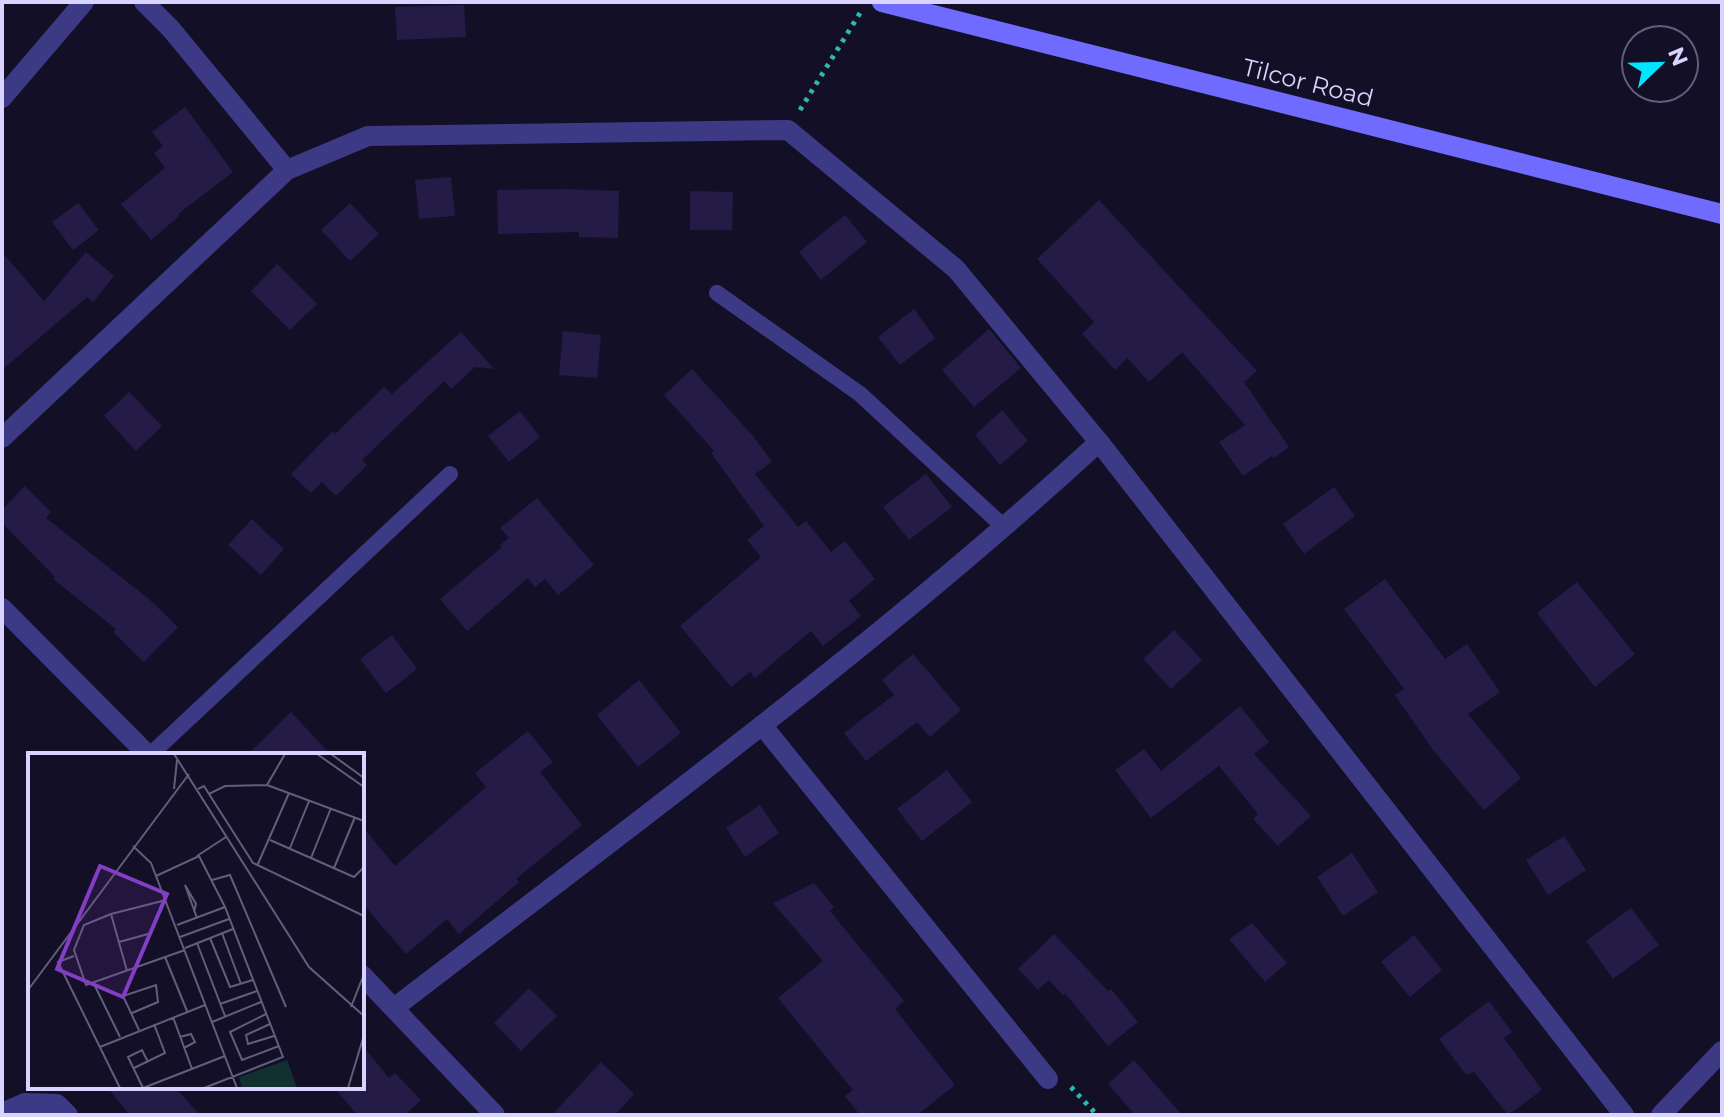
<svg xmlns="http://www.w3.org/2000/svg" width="1724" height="1117" viewBox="0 0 1724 1117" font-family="Montserrat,sans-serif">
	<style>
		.building { fill: #241b47 }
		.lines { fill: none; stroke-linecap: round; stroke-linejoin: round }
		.path { stroke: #2fb8b0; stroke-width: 5; stroke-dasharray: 4 6; stroke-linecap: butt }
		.lane { stroke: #3d3a85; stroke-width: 16 }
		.street { stroke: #3d3a85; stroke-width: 20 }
		.secondary { stroke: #6f6bff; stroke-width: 20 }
		.labels { text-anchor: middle; stroke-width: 6; stroke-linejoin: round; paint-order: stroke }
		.street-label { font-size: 24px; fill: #d9d4ff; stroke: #130f26 }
		.inset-road { fill: none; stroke: #625e7d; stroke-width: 2 }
		.view { fill: #843dc5; fill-opacity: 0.15; stroke: #843dc5; stroke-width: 4 }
		.inset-edge { fill: none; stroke: #d9d4ff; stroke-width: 4 }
	</style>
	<rect width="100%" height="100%" fill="#130f26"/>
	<g class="building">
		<path d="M 464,5 L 466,37 L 397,40 L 395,7 Z"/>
		<path d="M 185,107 L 233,172 L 178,214 L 179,216 L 151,240 L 121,204 L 165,168 L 154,153 L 163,146 L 152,132 Z"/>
		<path d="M 451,177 L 455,216 L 419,219 L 415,180 Z"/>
		<path d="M 564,189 L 619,191 L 618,238 L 579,237 L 579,232 L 498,234 L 497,190 Z"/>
		<path d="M 690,191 L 733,192 L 732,230 L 690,230 Z"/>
		<path d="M 1099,200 L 1257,371 L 1244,382 L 1289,447 L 1274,458 L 1272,456 L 1243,476 L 1219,442 L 1245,425 L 1182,352 L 1149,382 L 1127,358 L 1115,370 L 1082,334 L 1094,322 L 1037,259 Z"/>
		<path d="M 78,203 L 99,230 L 73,250 L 52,222 Z"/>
		<path d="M 350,203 L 379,234 L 350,261 L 321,230 Z"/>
		<path d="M 845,215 L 867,242 L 821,280 L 799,252 Z"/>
		<path d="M 2,252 L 44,301 L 86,252 L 114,276 L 93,302 L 87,297 L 2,370 Z"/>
		<path d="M 277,264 L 317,304 L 290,330 L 251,291 Z"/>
		<path d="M 914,309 L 935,338 L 900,365 L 878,337 Z"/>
		<path d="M 989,329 L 1021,368 L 974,407 L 942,370 Z"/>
		<path d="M 563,331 L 601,335 L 597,378 L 559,375 Z"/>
		<path d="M 461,332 L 494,369 L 475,367 L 451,389 L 444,381 L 362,460 L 367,465 L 336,496 L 322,482 L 311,493 L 291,474 L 333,431 L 335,434 L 384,387 L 392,394 Z"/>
		<path d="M 692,369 L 753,436 L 772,462 L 755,474 L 798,527 L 806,521 L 831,552 L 845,541 L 875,579 L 849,601 L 861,616 L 823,646 L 811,631 L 755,678 L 750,672 L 731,687 L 680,626 L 761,557 L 747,540 L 764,526 L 711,453 L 714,451 L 664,395 Z"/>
		<path d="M 129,392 L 162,426 L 136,451 L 104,416 Z"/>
		<path d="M 1002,410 L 1028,441 L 1000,465 L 975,435 Z"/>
		<path d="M 520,411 L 540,437 L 509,462 L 488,436 Z"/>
		<path d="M 926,474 L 952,507 L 909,540 L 883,507 Z"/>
		<path d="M 25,486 L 51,512 L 46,518 L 149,599 L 178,627 L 144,662 L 113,632 L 116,629 L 53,579 L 55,577 L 2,523 L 2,510 Z"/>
		<path d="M 1334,487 L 1355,516 L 1304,554 L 1283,524 Z"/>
		<path d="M 537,498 L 594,565 L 558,595 L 545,579 L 535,587 L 528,578 L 467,631 L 440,599 L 502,547 L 500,545 L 509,538 L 500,528 Z"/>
		<path d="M 252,519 L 284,549 L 261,575 L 228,545 Z"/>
		<path d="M 1385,579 L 1445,659 L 1467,644 L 1500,692 L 1468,714 L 1521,778 L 1484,810 L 1433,750 L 1395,695 L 1404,689 L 1344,609 Z"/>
		<path d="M 1577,582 L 1635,654 L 1595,687 L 1537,613 Z"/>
		<path d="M 1174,630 L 1202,660 L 1171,689 L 1143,659 Z"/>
		<path d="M 392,635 L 417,669 L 386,693 L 360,659 Z"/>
		<path d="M 913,654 L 961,710 L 930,737 L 917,722 L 866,761 L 844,733 L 894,695 L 882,680 Z"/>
		<path d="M 639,680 L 681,733 L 638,767 L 597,715 Z"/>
		<path d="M 1240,706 L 1269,742 L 1254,754 L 1311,816 L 1278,846 L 1253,819 L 1258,814 L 1219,766 L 1151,818 L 1115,770 L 1144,749 L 1161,771 Z"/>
		<path d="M 291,712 L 331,755 L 247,755 Z"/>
		<path d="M 528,731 L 553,762 L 540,772 L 582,825 L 516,879 L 519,882 L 459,934 L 447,919 L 406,954 L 362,903 L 362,826 L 395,866 L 486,787 L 475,773 Z"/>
		<path d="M 947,770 L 972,802 L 922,841 L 897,809 Z"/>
		<path d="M 760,805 L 779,833 L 745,857 L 726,828 Z"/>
		<path d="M 1564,836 L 1586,870 L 1548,895 L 1526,860 Z"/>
		<path d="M 1352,853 L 1378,892 L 1343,916 L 1317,877 Z"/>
		<path d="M 814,883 L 834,907 L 830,911 L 904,1001 L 895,1009 L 955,1085 L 917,1115 L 860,1115 L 845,1096 L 853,1090 L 778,998 L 823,961 L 773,903 Z"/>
		<path d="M 1631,908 L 1659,945 L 1613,979 L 1586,941 Z"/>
		<path d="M 1252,923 L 1287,963 L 1265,982 L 1229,939 Z"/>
		<path d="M 1054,934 L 1108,991 L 1111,989 L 1138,1022 L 1108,1046 L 1065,993 L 1063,995 L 1049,980 L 1038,990 L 1018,969 Z"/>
		<path d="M 1414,935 L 1442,970 L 1410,997 L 1381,962 Z"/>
		<path d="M 529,988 L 557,1016 L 521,1051 L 494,1023 Z"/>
		<path d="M 1489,1001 L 1512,1032 L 1504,1038 L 1542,1090 L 1508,1115 L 1474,1072 L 1466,1075 L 1439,1039 Z"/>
		<path d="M 362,1045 L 389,1078 L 395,1073 L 421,1100 L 405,1115 L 357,1115 L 334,1087 L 362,1087 Z"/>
		<path d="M 1134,1060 L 1182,1115 L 1135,1115 L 1108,1084 Z"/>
		<path d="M 601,1062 L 634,1094 L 615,1115 L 552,1115 Z"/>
		<path d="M 107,1087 L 175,1087 L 200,1115 L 130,1115 Z"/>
	</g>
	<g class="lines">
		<g class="path">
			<path d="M 800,110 L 860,13"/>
			<path d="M 1071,1087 L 1097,1115"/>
		</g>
		<g class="lane">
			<path d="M 717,293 L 860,394 L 1005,528"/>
			<path d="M 150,755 L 450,474"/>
		</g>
		<g class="street">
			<path d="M 144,2 L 171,29 L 287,170"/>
			<path d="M 2,98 L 84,2"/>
			<path d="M 2,438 L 287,170 L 368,136 L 788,130 L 956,269 L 1099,442"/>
			<path d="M 2,608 L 148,755"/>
			<path d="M 762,725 L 1048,1079"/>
			<path d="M 362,975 L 495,1115"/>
			<path d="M 394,1008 C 633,824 877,646 1099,442 L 1624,1115"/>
			<path d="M 2,1113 L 25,1103 L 57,1104 L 68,1115"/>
			<path d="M 1661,1115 L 1722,1051"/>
		</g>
		<path class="secondary" d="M 882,2 L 1722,214"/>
	</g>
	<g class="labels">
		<g class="street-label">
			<text transform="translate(1308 83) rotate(14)" y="8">Tilcor Road</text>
		</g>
	</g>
	<g transform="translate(28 753)">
		<rect width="336" height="336" fill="#130f26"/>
		<path d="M 259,307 L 269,335 L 214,335 L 211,324 Z" fill="#12302f"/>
		<path class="inset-road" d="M 146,1 L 281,214 L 336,263M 289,1 L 336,34M 303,1 L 336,25M 239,32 L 257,1M 146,36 L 149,7M 170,36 L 176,33 L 181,41 L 197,33 L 239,32 L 336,68M 181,41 L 225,110 L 336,163M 242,87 L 326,124 L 336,114M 105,93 L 123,110 L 209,335M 262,95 L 281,48M 169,103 L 198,84M 283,105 L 303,55M 229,113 L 261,40M 306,115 L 327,64M 128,123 L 171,103 L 197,154 L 255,304 L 176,335M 184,127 L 202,122 L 258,254M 166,159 L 168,151 L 157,132 L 169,165M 83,161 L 56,172 L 46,197 L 58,232 L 157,197M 149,172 L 197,154M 194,180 L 213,231M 152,184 L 201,166M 182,185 L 202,234 L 225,227M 91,189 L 120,181M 169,190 L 197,263M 157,195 L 205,176M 46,203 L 30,209 L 92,335M 137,204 L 159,258M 99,218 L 83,161 L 138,147M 66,231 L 92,284M 0,237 L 161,21M 192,251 L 229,238M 323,254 L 336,221M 104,260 L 130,249 L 128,232 L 95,243 L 111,277M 238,261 L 202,279 L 214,307 L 251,293M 145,264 L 164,316M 184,269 L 233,249M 242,271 L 218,282 L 220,291 L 246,283M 152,284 L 163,281 L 167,289 L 156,295M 72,294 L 177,252M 106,315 L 137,300 L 126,271M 115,335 L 197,303M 115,335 L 100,304 L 114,297 L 120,309M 320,335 L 336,282"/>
		<path class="view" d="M 72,113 L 139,141 L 95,244 L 29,216 Z"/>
		<rect width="336" height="336" class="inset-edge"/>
	</g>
	<rect width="1724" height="1117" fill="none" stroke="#d9d4ff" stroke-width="8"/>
	<g transform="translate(1660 64) rotate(67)"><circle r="38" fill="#130f26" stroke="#625e7d" stroke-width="2"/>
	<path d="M0-6L14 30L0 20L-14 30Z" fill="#00e5ff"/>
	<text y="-12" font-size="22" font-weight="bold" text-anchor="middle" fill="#d9d4ff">N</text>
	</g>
</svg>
